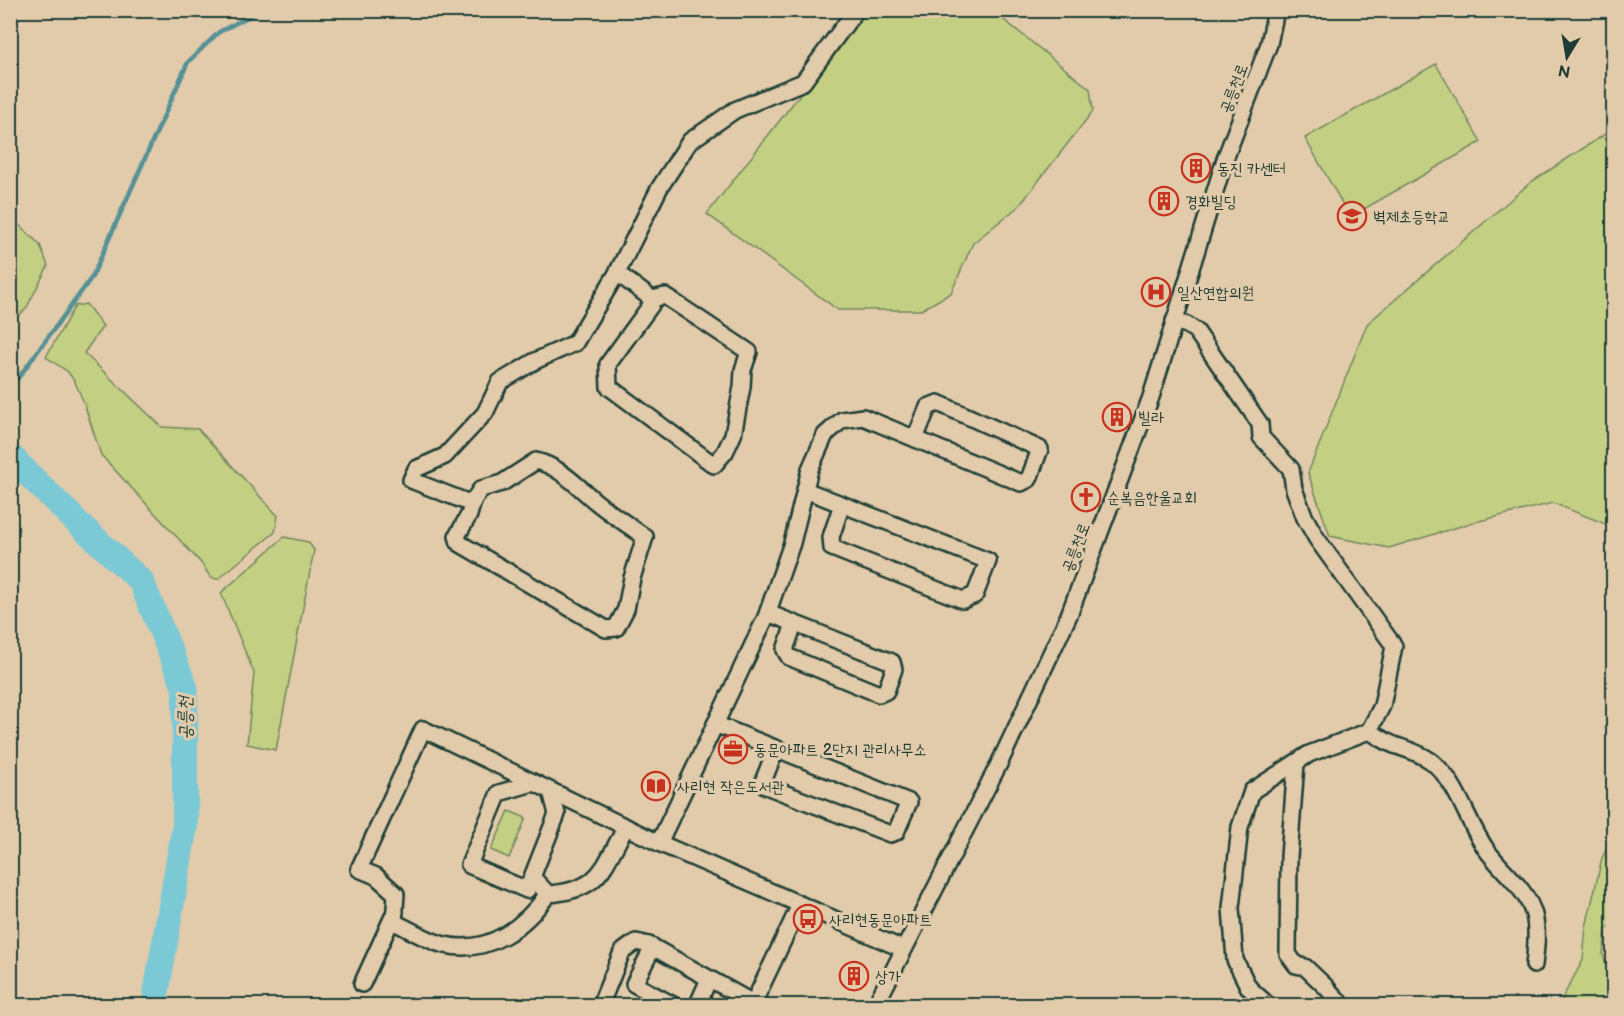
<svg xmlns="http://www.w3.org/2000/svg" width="1624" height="1016" viewBox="0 0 1624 1016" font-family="'Balsamiq Sans','Poor Story',sans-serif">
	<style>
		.green { fill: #c3d084; stroke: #71865c; stroke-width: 1.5 }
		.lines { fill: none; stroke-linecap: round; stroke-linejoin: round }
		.stream { stroke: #569195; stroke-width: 4.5 }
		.river { stroke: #7ac9d5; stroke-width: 26 }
		.minor-casing { stroke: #1f3d34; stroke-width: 20 }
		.minor { stroke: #e2cbab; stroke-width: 15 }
		.labels { text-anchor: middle; stroke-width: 6; stroke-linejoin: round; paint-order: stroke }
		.street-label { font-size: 16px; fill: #1f3d34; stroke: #e2cbab }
		.poi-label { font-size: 16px; fill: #1f3d34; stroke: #e2cbab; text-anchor: start }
		.water-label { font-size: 18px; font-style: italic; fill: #24443c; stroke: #e2cbab }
	</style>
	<rect width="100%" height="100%" fill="#e2cbab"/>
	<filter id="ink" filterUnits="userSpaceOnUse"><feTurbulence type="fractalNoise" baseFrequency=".0167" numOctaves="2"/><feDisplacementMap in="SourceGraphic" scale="12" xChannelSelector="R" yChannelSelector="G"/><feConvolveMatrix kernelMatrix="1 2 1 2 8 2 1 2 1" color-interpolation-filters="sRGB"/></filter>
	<g filter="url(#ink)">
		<g class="green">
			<path d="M 865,11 L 993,11 L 1090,89 L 1093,111 L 1019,206 L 973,243 L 951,293 L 921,310 L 838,310 L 707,214 Z"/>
			<path d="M 1436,64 L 1481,142 L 1350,217 L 1305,138 Z"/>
			<path d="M 1613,129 L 1613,527 L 1553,503 L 1471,523 L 1389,548 L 1330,536 L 1308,473 L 1367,324 L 1531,182 Z"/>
			<path d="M 10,216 L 40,245 L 48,266 L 26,309 L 11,322 Z"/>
			<path d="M 86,304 L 103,326 L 84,353 L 162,427 L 198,429 L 278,516 L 275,532 L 218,579 L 211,578 L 201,563 L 101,455 L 84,403 L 75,382 L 68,372 L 46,357 L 75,306 Z"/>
			<path d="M 284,537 L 308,542 L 314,550 L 276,750 L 247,744 L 254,673 L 221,593 Z"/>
			<path d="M 509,811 L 526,818 L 509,858 L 491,850 Z"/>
			<path d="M 1613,836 L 1613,924 L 1606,930 L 1603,954 L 1613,990 L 1613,1005 L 1561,1005 L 1563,997 L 1583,960 L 1586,927 L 1602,858 Z"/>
		</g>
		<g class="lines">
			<path class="stream" d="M 10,386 L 16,381 L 92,277 L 188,62 L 219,32 L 261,10"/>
			<path class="river" d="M 10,456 L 79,524 L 141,581 L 185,687 L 185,825 L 154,1006"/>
			<g class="minor-casing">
				<g id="minor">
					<path d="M 652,299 L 651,305 L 608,364 L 609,387 L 714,465 L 725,452 L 733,435 L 742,387 L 743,370 L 749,352 L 665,296 L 652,299 L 617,273 L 660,187 L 690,141 L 735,110 L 803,82 L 856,10"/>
					<path d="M 1174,321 L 1187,325 L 1196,331 L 1260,424 L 1261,437 L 1291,469 L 1294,489 L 1305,518 L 1317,539 L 1394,646 L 1382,706 L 1369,731 L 1309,754 L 1252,791 L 1240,827 L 1231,908 L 1235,960 L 1249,988 L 1269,1006"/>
					<path d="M 536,461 C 559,466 577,486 595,501 C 611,514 628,525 645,537 L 632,578 L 626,609 L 616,628 L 606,629 L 459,543 L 457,536 L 469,515 L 473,501 L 481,489 L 502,483 Z"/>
					<path d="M 805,490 L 988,561 L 975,595 L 963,600 L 832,548 L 831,537 L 842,504"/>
					<path d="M 472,504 L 411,480 L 416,469 L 445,456 L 485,413 L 500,382 L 535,361 L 575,343 L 617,273"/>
					<path d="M 768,613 L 892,662 L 894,669 L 886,691 L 879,694 L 789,657 L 785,650 L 794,624"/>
					<path d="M 715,724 L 909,802 L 896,832 L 890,834 L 766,786 L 764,779 L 776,749"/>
					<path d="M 1369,731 C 1378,736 1387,743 1397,746 C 1409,750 1420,753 1431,761 C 1459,783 1466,821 1486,849 C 1502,872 1526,887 1534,915 C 1538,931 1536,949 1534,965"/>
					<path d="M 1296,763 L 1289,857 L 1288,954 L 1296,965 L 1305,967 L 1325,986 L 1343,1006"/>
					<path d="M 533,783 L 499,793 L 469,865 L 527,890 L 557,814 L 551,791"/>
					<path d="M 532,877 L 548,894 C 524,927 489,955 445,945 C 430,942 409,929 394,922 L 396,894 L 376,876 L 359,869 L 423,729 L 659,843"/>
					<path d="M 548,894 C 602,890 602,868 626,827"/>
					<path d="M 653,947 L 634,984 L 675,1006"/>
					<path d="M 903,949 L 659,843 L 766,617 L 792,543 L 810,469 L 825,435 L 842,420 L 863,417 L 1021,483 L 1029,479 L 1040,449 L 938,403 L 928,407 L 915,439"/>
					<path d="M 362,984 L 395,912"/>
					<path d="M 600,1006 L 622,952 L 636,942 L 649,945 L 753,1003"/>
					<path d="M 697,1006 L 709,979"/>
					<path d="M 752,1006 L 800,905"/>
					<path d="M 875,1006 L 999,764 L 1069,615 L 1151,397 L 1225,159 L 1269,44 L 1276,10"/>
				</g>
			</g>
			<use href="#minor" class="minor"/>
		</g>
	</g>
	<defs>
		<g id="building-ring" transform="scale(1.5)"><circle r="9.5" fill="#e2cbab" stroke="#c8321e" stroke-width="1.5"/><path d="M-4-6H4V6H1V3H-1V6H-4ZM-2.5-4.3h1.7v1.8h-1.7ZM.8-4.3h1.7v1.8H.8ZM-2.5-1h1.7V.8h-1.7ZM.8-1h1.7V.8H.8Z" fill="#c8321e"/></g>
		<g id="school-ring" transform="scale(1.5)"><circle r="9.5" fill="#e2cbab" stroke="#c8321e" stroke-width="1.5"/><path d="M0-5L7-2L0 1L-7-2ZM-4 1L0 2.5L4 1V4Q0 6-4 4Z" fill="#c8321e"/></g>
		<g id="hospital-ring" transform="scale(1.5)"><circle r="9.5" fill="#e2cbab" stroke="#c8321e" stroke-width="1.5"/><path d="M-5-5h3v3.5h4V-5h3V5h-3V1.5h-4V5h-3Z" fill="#c8321e"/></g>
		<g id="church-ring" transform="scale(1.5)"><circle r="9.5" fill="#e2cbab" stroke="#c8321e" stroke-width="1.5"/><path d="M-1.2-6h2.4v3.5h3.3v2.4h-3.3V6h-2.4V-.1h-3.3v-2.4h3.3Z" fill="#c8321e"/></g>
		<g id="office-ring" transform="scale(1.5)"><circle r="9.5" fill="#e2cbab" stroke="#c8321e" stroke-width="1.5"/><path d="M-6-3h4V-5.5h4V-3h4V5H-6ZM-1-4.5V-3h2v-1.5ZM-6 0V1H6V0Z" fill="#c8321e"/></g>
		<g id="library-ring" transform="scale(1.5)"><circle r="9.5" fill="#e2cbab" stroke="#c8321e" stroke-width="1.5"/><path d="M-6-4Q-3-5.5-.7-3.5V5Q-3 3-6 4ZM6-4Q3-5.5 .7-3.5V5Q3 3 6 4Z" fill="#c8321e"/></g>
		<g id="bus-ring" transform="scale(1.5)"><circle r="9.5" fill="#e2cbab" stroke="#c8321e" stroke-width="1.5"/><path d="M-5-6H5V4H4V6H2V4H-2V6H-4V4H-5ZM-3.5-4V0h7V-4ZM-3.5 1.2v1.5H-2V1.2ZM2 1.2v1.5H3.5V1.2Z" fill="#c8321e"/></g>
	</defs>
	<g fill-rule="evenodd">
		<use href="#building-ring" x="1196" y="168"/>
		<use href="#building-ring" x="1164" y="201"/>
		<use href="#school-ring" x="1352" y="216"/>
		<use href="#hospital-ring" x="1156" y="292"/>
		<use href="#building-ring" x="1117" y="417"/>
		<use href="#church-ring" x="1086" y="497"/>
		<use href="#office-ring" x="733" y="749"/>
		<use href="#library-ring" x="656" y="786"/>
		<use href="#bus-ring" x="808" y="919"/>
		<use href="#building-ring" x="854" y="976"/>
	</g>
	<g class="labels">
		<g class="street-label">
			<text transform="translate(1233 88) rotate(-69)" y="6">공릉천로</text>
			<text transform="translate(1075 547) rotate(-69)" y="6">공릉천로</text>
		</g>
		<g class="poi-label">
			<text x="1217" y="174">동진 카센터</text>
			<text x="1185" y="207">경화빌딩</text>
			<text x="1373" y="222">벽제초등학교</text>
			<text x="1177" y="298">일산연합의원</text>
			<text x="1138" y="423">빌라</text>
			<text x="1107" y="503">순복음한울교회</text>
			<text x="754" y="755">동문아파트 2단지 관리사무소</text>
			<text x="677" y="792">사리현 작은도서관</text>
			<text x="829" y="925">사리현동문아파트</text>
			<text x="875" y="982">상가</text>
		</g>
		<g class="water-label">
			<text transform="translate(185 718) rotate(-90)" y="6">공릉천</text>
		</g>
	</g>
	<rect width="1624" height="1016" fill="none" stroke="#e2cbab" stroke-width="36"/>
	<rect x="18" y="18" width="1588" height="980" fill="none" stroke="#1f3d34" stroke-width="2" filter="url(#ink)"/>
	<g transform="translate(1567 57) rotate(191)" stroke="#e2cbab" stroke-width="4.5" paint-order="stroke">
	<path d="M0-4.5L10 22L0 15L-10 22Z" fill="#1f3d34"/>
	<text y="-9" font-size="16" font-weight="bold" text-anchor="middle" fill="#1f3d34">N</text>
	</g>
</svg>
